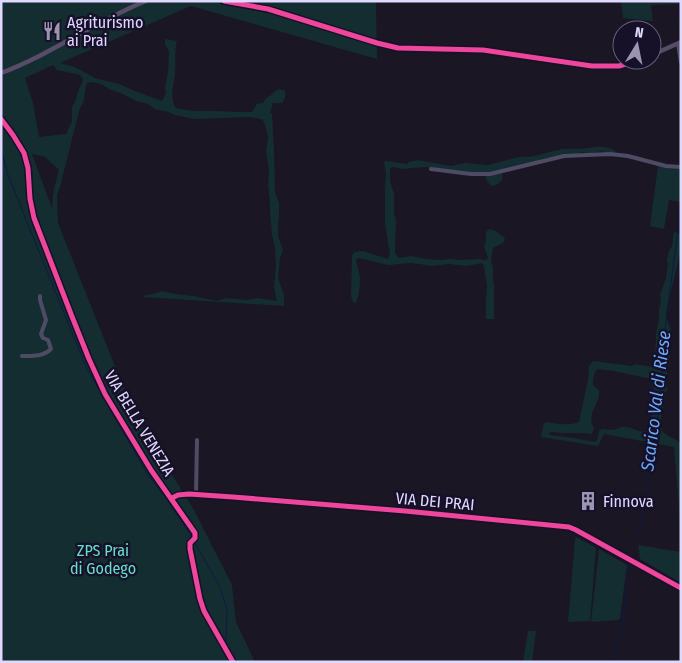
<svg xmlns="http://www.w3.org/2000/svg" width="682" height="663" viewBox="0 0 682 663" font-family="'Fira Sans Condensed',sans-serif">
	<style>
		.green { fill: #142d31; fill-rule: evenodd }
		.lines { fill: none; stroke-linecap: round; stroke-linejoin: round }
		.stream { stroke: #0c1b44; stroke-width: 1 }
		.minor { stroke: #4f4b64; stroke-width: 4 }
		.major { stroke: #584c68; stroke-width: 4.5 }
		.cycleway-casing { stroke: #171029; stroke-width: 8 }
		.cycleway { stroke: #ed469a; stroke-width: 5 }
		.labels { text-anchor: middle; stroke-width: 5; stroke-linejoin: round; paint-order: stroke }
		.poi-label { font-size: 16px; fill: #e0d9ff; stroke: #171029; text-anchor: start }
		.street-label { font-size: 16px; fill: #e0d9ff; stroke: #171029 }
		.park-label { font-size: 16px; fill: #64dfcb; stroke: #171029 }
		.water-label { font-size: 18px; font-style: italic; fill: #68abfd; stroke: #171029 }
	</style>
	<rect width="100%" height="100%" fill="#1a1623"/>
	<g class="green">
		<path d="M 1,1 L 376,1 L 377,59 L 191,6 L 60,63 L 75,67 L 95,78 L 119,84 L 135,91 L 162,101 L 166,93 L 165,87 L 168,72 L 169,52 L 165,44 L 165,39 L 177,41 C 174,51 176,63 175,73 C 174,84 169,98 176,108 L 193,111 L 214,111 L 240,112 L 252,112 L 257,104 L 263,103 L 266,98 L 271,95 L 278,89 L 284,90 C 287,94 285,99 282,103 L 273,103 L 270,113 L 272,114 L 274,150 L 275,192 L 279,203 L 279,215 L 278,225 L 278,236 L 283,250 L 280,258 L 278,278 L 284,295 L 284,306 L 142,297 C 147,294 154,295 161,291 L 176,294 L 193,296 L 217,301 L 225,298 L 247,300 L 258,298 L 277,301 L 274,287 L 276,266 L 275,248 L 272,234 L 270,211 L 270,202 L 268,185 L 269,172 L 266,150 L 268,138 L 265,124 L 262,119 L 250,117 L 194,119 L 175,115 L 168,112 L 155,109 L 148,104 L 136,101 L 123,94 L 109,89 L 101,84 L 92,82 L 87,83 C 85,89 85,94 84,100 C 83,103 80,107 79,111 L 60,187 L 57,195 L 58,223 L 134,414 L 194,510 L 232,585 L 236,622 L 255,662 L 1,662 ZM 53,65 L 57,70 L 80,75 L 83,80 L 82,83 L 78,91 L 75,102 L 72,107 L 72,122 L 66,134 L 39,137 L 33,103 L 25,78 ZM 32,154 L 45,157 L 59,170 L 53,193 L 52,208 Z"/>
		<path d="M 621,1 L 680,1 L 681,4 L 651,5 L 653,21 L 623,18 Z"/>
		<path d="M 594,147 C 604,147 615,146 619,157 L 601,151 L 589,154 L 583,152 L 577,155 L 545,158 L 528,164 L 505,168 L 501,172 C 506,180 500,183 493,186 C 489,185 486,180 485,175 L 463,171 L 446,170 L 425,167 L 402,169 L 393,167 L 390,168 L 390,182 L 394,193 L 394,214 L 396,220 L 395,250 L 395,253 L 399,258 L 411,256 L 426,259 L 441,260 L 449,259 L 461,260 L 477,259 L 486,260 L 488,258 L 484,247 L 486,241 L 486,232 L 488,230 L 490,229 L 496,231 L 505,238 L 503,243 L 493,248 L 491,262 L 493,268 L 493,280 L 494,285 L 494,319 L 486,319 L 486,298 L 487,286 L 484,266 L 482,263 L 467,266 L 449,264 L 433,266 L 412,263 L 388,265 L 358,258 L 356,260 C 357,266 359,272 360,277 C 360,286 359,296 356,303 L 353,302 L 351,296 L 352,255 L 354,252 L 363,251 L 385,258 L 388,259 L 390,254 L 385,224 L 385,186 L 386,174 L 384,162 L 386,161 L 407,164 L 409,162 L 418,160 L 451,166 L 465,163 L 488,165 L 519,157 L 530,157 L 562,149 L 582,149 Z"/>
		<path d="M 658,166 L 681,169 L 681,202 L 669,200 L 664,229 L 650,226 Z"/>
		<path d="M 674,232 L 681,234 L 681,251 L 667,307 L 666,316 L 671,331 L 670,360 L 667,372 L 667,389 L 663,407 L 660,425 C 663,438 673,435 681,444 L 681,530 L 674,447 L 604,434 L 598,446 L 541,437 L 544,423 L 547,422 C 557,424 569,426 579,422 L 588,380 L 589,366 L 593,361 L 632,366 L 635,364 L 653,367 L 655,362 L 656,334 L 659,319 L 659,310 L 661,301 L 660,295 L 666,278 L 668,264 L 667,260 L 669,251 L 672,246 ZM 597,369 L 614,371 L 651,379 L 655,393 L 650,423 L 647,431 C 639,433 634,428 627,427 C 620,426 617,430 611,430 C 606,430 604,428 599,431 L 597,440 L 595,442 L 573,438 L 550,435 L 549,433 L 552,432 C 565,434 578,432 592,434 L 594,428 C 586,414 598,407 599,394 C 600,388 595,389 593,384 C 592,380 595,372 597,369 Z"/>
		<path d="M 576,537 L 596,548 L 590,621 L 568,622 L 575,539 Z"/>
		<path d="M 638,545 L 681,552 L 681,583 L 640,559 Z"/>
		<path d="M 599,549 L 627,565 L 620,618 L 618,620 L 591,622 Z"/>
		<path d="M 528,631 L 536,631 L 532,662 L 523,662 Z"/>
	</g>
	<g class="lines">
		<g class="stream">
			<path d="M 679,1 L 681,30"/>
			<path d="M 1,148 L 8,175 L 86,367 L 146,472 L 168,501 L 188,531 L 192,538"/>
			<path d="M 638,534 L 658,418 L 666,321 L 681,208"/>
			<path d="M 194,541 L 220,587 L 227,609 L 226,641"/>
			<path d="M 227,645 L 236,662"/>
			<path d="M 614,662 L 623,625 L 629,563"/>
		</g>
		<g class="minor">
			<path d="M 678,44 L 681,62"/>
			<path d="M 1,119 L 13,135 L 24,153 L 28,168 L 30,199 L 34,218 L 71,314 L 89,359 L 105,394 L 151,470 L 195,533 L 195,538 L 190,543 L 190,549 L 200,599 L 204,611 L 233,662"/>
			<path d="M 431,169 L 471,174 L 490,174 L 564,156 L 610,154 L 628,156 L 666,166 L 681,167"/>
			<path d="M 22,356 C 32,356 43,357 51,349 L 48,340 L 43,338 L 41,334 L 46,320 L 40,300 L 40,296"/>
			<path d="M 196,494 L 197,440"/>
			<path d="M 172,498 L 178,495 L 189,494 L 233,497 L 405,511 L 569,527 L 576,530 L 681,588"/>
		</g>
		<g class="major">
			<path d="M 224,1 L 268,9 L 377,43 L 398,48 L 483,50 L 592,66 L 619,66 L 639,60"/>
			<path d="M 652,55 L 681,42"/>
			<path d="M 1,73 C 52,54 96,21 146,1"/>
		</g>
		<g class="cycleway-casing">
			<g id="cycleway">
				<path d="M 224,1 L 268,9 L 377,43 L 398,48 L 483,50 L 592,66 L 619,66 L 639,60"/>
				<path d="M 1,119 L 13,135 L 24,153 L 28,168 L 30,199 L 34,218 L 71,314 L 89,359 L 105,394 L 151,470 L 195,533 L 195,538 L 190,543 L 190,549 L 200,599 L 204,611 L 233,662"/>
				<path d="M 172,498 L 178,495 L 189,494 L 233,497 L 405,511 L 569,527 L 576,530 L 681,588"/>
			</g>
		</g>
		<use href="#cycleway" class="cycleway"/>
	</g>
	<defs>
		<g id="restaurant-bare" transform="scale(1.5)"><path d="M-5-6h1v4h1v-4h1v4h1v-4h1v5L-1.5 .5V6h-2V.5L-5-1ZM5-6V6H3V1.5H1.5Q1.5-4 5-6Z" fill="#9b95b2" stroke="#171029" stroke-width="2.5" paint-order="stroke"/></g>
		<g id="building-bare" transform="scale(1.5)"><path d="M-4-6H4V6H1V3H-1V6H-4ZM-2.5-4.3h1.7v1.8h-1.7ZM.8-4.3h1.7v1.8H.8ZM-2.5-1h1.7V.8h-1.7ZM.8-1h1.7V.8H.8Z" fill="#9b95b2" stroke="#171029" stroke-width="2.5" paint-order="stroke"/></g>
	</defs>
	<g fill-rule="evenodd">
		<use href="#restaurant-bare" x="52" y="31"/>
		<use href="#building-bare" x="588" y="501"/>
	</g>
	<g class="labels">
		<g class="poi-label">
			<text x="67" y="28">Agriturismo<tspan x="67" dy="18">ai Prai</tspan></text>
			<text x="603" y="507">Finnova</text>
		</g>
		<g class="street-label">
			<text transform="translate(140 423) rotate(59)" y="6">VIA BELLA VENEZIA</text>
			<text transform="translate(435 501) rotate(5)" y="6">VIA DEI PRAI</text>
		</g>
		<g class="park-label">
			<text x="103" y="556">ZPS Prai<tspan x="103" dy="18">di Godego</tspan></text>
		</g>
		<g class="water-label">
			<text transform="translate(656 401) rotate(-83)" y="6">Scarico Val di Riese</text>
		</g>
	</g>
	<rect width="682" height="663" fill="none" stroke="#e0d9ff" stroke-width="5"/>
	<g transform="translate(637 45) rotate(10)"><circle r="24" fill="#171029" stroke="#67607f"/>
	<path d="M0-4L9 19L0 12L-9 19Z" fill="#9b95b2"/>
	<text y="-8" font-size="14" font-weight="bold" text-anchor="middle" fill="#e0d9ff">N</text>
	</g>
</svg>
